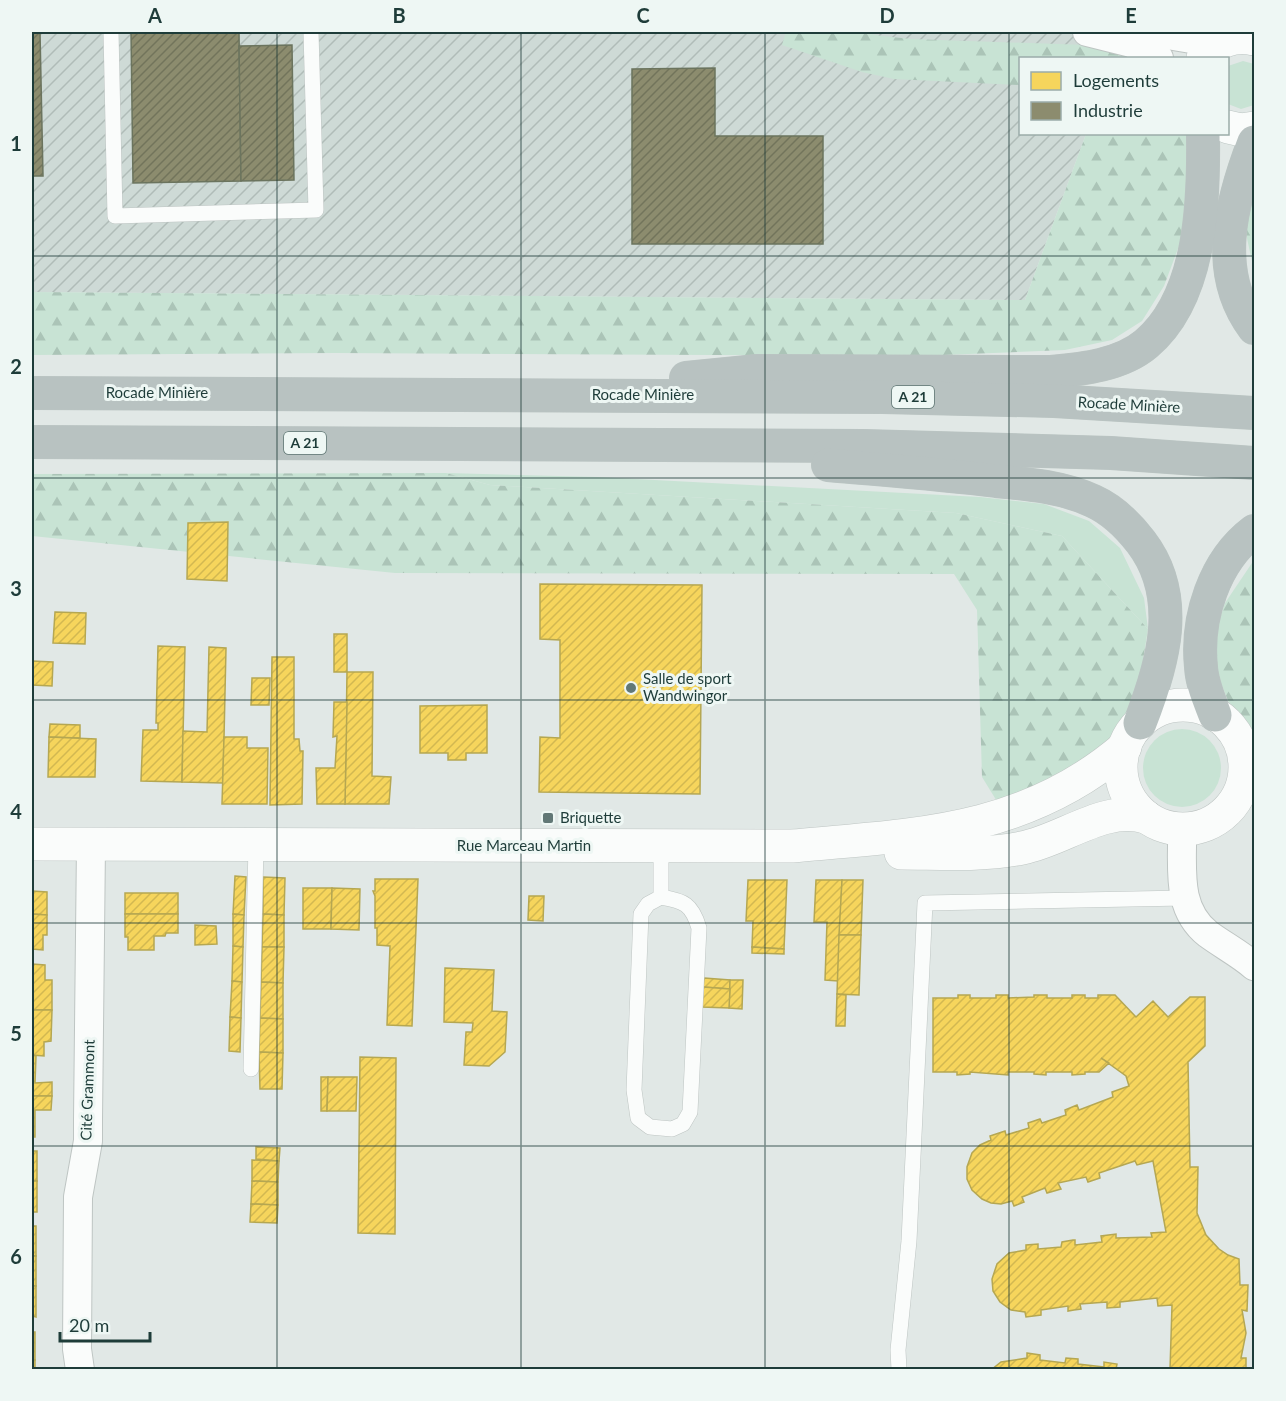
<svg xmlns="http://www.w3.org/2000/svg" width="1286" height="1401" viewBox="0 0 1286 1401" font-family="Lato,sans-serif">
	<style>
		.industrial { fill: url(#industrial-furrows) }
		.grass { fill: #c8e3d4 }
		.forest { fill: url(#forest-firs) }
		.homes { fill: url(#homes-hatch); stroke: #b5a752; stroke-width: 1.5 }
		.industry { fill: url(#industry-hatch); stroke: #6b745e; stroke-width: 1.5 }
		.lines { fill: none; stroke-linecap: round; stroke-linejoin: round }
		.service-casing { stroke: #bec5c3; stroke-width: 16 }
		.minor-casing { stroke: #bec5c3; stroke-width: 30 }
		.tertiary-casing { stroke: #bec5c3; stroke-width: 34 }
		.secondary-casing { stroke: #bdc6c4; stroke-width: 34 }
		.motorway-casing { stroke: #bbc5c3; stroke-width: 34 }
		.service { stroke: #fafcfb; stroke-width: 15 }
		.minor { stroke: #fafcfb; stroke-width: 28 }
		.tertiary { stroke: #fafcfb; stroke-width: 33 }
		.secondary { stroke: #fafcfb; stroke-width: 33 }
		.motorway { stroke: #b8c2c1; stroke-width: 33 }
		.grid { fill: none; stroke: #1e3c39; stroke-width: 1.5; stroke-opacity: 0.55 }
		.poi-dot { fill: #627876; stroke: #eef7f4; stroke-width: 2 }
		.labels { text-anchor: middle; stroke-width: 6; stroke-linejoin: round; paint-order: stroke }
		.shield { fill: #eef7f4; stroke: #5c7471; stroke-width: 1.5 }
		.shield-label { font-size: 14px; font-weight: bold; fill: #1e3c39 }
		.street-label { font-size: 15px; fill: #1e3c39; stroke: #eef7f4 }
		.poi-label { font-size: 15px; fill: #1e3c39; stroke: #eef7f4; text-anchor: start }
		.neatline { fill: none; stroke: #1e3c39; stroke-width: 2 }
		.grid-label { font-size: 20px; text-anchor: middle; font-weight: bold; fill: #1e3c39 }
	</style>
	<defs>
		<pattern id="industrial-furrows" width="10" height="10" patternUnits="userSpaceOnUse" patternTransform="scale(1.5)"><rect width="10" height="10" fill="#cedad6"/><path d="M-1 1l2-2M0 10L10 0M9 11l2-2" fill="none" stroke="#b0bcb8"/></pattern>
		<pattern id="forest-firs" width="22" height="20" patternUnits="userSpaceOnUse" patternTransform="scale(1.5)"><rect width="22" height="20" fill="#c8e3d4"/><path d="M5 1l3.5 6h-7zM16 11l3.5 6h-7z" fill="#abc4b7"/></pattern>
		<pattern id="homes-hatch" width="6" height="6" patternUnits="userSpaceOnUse" patternTransform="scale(1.5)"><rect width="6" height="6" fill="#f6d55c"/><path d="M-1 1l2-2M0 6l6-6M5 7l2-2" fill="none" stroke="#d2b851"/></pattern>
		<pattern id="industry-hatch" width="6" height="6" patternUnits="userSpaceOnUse" patternTransform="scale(1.5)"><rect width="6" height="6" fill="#8c8c6e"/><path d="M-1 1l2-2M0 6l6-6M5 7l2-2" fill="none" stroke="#72745b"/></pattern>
	</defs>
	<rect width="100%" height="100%" fill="#e1e8e6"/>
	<path class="industrial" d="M 32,32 L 1118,32 L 1115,46 L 1020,58 L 1020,134 L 1086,134 L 1025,300 L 32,292 Z"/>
	<g class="grass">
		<path d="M 1243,61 L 1254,64 L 1254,105 L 1241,109 L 1228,104 L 1228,66 Z"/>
		<path d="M 446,473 L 598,477 L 980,497 L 1044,504 L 1089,521 L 1120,548 L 1144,598 L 1148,629 L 1062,536 L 956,513 L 490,485 Z"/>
		<circle cx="1182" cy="768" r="39"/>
	</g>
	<g class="forest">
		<path d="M 786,32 L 861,32 L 882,36 L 911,39 L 1115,46 L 1142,58 L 1020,58 L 1020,85 L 894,79 L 862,72 L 782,45 Z"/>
		<path d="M 1086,134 L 1187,134 L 1185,230 L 1164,286 L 1142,321 L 1112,340 L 1065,350 L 919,356 L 335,353 L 32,355 L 32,292 L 1025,300 Z"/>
		<path d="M 1254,185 L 1254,270 L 1244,225 Z"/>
		<path d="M 446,473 L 490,485 L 956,513 L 1062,536 L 1148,629 L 1137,698 L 1110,738 L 1074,774 L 998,803 L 982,777 L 977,610 L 954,574 L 395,573 L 32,536 L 32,474 Z"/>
		<path d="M 1254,560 L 1254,732 L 1228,701 L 1216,670 L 1213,639 L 1225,603 Z"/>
	</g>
	<g class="homes">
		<path d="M 228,522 L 227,581 L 187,579 L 188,523 Z"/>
		<path d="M 540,584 L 702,585 L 700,794 L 539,792 L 540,737 L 560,738 L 560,640 L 540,639 Z"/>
		<path d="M 55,612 L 86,613 L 85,644 L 53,643 Z"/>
		<rect x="334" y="634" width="13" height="38"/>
		<path d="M 158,646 L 185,647 L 182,782 L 141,781 L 143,730 L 158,730 L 158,723 L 156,723 Z"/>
		<path d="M 209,647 L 226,648 L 223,783 L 182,782 L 183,731 L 207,732 Z"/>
		<path d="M 272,657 L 294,657 L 294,739 L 299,739 L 300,751 L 303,751 L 302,804 L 270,805 Z"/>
		<path d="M 32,661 L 53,662 L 52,686 L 32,685 Z"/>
		<path d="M 347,672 L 373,672 L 372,776 L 391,777 L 389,804 L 345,804 Z"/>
		<path d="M 252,678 L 270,678 L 269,705 L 251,705 Z"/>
		<path d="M 334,702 L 347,702 L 345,804 L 317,804 L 316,768 L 335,768 L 337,736 L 333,737 Z"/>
		<path d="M 487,705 L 487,753 L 466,753 L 466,760 L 448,760 L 448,753 L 420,753 L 420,706 Z"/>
		<path d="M 50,724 L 80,725 L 80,738 L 49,737 Z"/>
		<path d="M 49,737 L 96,739 L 95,777 L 48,777 Z"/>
		<path d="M 224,737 L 247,737 L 247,748 L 268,748 L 267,804 L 222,804 Z"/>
		<path d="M 235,876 L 246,877 L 244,915 L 233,914 Z"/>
		<path d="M 263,877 L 285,878 L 284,915 L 263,914 Z"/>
		<path d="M 375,879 L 418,879 L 412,1026 L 387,1025 L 390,946 L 377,945 L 377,928 L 375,928 L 375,896 L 373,891 L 375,891 Z"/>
		<path d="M 748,880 L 787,880 L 784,949 L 752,947 L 753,921 L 746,921 Z"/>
		<path d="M 816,880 L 842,880 L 838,981 L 825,980 L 827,922 L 814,922 Z"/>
		<path d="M 842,880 L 863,880 L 861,935 L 839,935 Z"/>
		<path d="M 303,888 L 332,888 L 331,929 L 303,929 Z"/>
		<path d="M 332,888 L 360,889 L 359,930 L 331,929 Z"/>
		<path d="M 32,891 L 47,892 L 47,915 L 32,914 Z"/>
		<rect x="125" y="893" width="53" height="21"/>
		<path d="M 529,896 L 544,896 L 543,921 L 528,920 Z"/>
		<path d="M 32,914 L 47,915 L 47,935 L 43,935 L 43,950 L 32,949 Z"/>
		<path d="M 125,914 L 178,914 L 178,933 L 166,933 L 165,936 L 154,936 L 154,950 L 128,950 L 128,937 L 125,937 Z"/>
		<path d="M 233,914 L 244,915 L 243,947 L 233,946 Z"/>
		<path d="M 263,914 L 284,915 L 284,947 L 262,947 Z"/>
		<path d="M 195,925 L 216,926 L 217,944 L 195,945 Z"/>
		<path d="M 839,935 L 861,935 L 859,995 L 837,994 Z"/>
		<path d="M 233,946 L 243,947 L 242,982 L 232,981 Z"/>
		<path d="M 262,947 L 284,947 L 283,983 L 261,982 Z"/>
		<path d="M 752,947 L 784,949 L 784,954 L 752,953 Z"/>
		<path d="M 32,964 L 45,965 L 45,980 L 52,980 L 52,1010 L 32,1010 Z"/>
		<path d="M 445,968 L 494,970 L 492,1011 L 507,1012 L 505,1052 L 489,1066 L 464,1065 L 466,1032 L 472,1032 L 473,1023 L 444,1022 Z"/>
		<path d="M 704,978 L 730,980 L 730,989 L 703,987 Z"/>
		<path d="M 730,980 L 743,980 L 742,1009 L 729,1008 Z"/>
		<path d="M 232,981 L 242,982 L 241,1018 L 230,1017 Z"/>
		<path d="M 261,982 L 283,983 L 283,1019 L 260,1018 Z"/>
		<path d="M 703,987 L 730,989 L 729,1008 L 702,1007 Z"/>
		<path d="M 837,994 L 846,995 L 845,1026 L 836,1026 Z"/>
		<path d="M 958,995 L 970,995 L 970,998 L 996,998 L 996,995 L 1008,995 L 1008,998 L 1034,997 L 1034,995 L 1047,995 L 1047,998 L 1072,998 L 1072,995 L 1085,995 L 1085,998 L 1098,998 L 1098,995 L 1115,995 L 1136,1017 L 1153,1001 L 1168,1017 L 1190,997 L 1205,997 L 1205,1046 L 1188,1062 L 1190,1167 L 1198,1167 L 1197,1213 L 1206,1235 L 1219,1249 L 1228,1255 L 1239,1259 L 1240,1285 L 1248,1285 L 1247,1311 L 1242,1310 L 1246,1333 L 1241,1358 L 1246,1358 L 1246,1370 L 1170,1370 L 1172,1305 L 1158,1306 L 1157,1298 L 1120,1302 L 1120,1307 L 1107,1308 L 1107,1302 L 1080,1304 L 1081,1309 L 1074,1310 L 1068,1311 L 1068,1306 L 1041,1310 L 1041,1315 L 1026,1317 L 1025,1312 L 1011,1310 L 1000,1302 L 993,1291 L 992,1279 L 997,1264 L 1009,1253 L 1026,1250 L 1026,1245 L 1038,1244 L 1038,1249 L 1061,1247 L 1062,1242 L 1073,1240 L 1075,1240 L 1075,1245 L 1102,1242 L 1101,1236 L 1116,1234 L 1116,1238 L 1152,1237 L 1151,1233 L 1166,1232 L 1153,1161 L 1137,1165 L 1135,1161 L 1099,1173 L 1100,1178 L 1088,1182 L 1086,1177 L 1058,1183 L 1061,1189 L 1047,1193 L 1045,1188 L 1022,1197 L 1024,1202 L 1014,1206 L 1012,1201 L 1001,1204 L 991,1203 L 982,1199 L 972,1190 L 967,1179 L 967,1167 L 972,1153 L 980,1145 L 991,1140 L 990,1136 L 1005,1131 L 1006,1135 L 1029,1128 L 1028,1123 L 1040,1119 L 1042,1123 L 1066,1115 L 1065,1110 L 1077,1105 L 1079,1110 L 1113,1097 L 1112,1092 L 1129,1086 L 1126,1076 L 1101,1058 L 1109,1063 L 1099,1072 L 1085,1072 L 1085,1074 L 1072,1075 L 1072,1072 L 1046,1072 L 1046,1075 L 1034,1074 L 1034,1072 L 1008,1072 L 1008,1075 L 970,1072 L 970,1074 L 957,1075 L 957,1072 L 933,1072 L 933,998 L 958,998 Z"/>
		<path d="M 32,1010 L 52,1010 L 51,1041 L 44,1042 L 44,1056 L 32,1055 Z"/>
		<path d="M 230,1017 L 241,1018 L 240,1052 L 229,1051 Z"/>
		<path d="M 260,1018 L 283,1019 L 283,1053 L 259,1052 Z"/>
		<path d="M 259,1052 L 283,1053 L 282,1089 L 260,1089 Z"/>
		<path d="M 32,1055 L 36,1056 L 35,1083 L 52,1082 L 52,1096 L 32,1096 Z"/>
		<path d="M 360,1057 L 396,1058 L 395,1234 L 358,1233 Z"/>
		<path d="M 321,1077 L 328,1077 L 327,1111 L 321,1111 Z"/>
		<path d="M 328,1077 L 357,1077 L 356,1111 L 327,1111 Z"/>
		<path d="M 32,1096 L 52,1096 L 51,1110 L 35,1110 L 35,1137 L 32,1137 Z"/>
		<path d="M 256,1147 L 280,1148 L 279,1161 L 256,1159 Z"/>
		<rect x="32" y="1151" width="5" height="30"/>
		<path d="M 252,1160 L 279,1161 L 278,1182 L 252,1181 Z"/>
		<rect x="32" y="1181" width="5" height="31"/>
		<path d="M 252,1181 L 278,1182 L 278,1205 L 251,1204 Z"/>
		<path d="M 251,1204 L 278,1205 L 277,1223 L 250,1222 Z"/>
		<rect x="32" y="1226" width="4" height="30"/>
		<rect x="32" y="1256" width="4" height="30"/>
		<path d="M 32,1286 L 36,1286 L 36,1317 L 32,1316 Z"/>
		<rect x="32" y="1332" width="3" height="28"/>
		<path d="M 1027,1353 L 1040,1355 L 1040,1360 L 1065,1363 L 1066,1358 L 1078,1359 L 1078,1364 L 1104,1367 L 1104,1362 L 1117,1364 L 1116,1369 L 1120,1370 L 991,1370 L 1001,1362 L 1027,1358 Z"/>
		<rect x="32" y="1360" width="3" height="10"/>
	</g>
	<g class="industry">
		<path d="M 32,32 L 40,32 L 43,176 L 32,176 Z"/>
		<path d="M 131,32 L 239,32 L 241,181 L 133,183 Z"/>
		<path d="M 292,45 L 294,180 L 241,181 L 239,46 Z"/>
		<path d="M 715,68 L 715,136 L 823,136 L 823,244 L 632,244 L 632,69 Z"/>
	</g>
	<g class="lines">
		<g class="service-casing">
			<g id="service">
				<path d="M 111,32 L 115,216 L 316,210 L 311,32"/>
				<path d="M 661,897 C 684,901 692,904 699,928 L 690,1112 L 683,1124 L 672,1129 L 650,1127 L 638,1118 L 634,1090 L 641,914 L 648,904 L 661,897 L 661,846"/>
				<path d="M 251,1069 L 256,845"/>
				<path d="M 899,1370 L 898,1350 L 909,1241 L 925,903 L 1184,898"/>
			</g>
		</g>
		<g class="minor-casing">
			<g id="minor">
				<path d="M 1087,32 L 1131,43 L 1159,58"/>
				<path d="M 1150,32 L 1197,40 L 1228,39"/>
				<path d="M 1182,829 C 1183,867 1175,908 1208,934 C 1223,945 1240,954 1254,966"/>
				<path d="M 80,1370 L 77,1349 L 78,1197 L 88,1141 L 88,1120 L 91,844"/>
			</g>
		</g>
		<g class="tertiary-casing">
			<g id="tertiary">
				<circle cx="1183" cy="767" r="62"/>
				<path d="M 32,844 L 792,846 C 915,835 1025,833 1125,747"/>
				<path d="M 901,853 C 941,853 983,856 1022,848 C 1064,840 1103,805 1146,817"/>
			</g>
		</g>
		<g class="secondary-casing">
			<g id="secondary">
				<path d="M 1203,58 C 1215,42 1234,34 1254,39"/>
				<path d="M 1228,127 L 1241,130 L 1254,128"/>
			</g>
		</g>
		<g class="motorway-casing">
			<g id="motorway">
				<path d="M 1254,142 C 1231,202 1212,272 1254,328"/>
				<path d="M 686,378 L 757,371 L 1051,372 C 1083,369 1121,365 1146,344 C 1202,297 1204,200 1203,134"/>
				<path d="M 32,393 L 882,397 L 1054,401 L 1254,413"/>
				<path d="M 32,442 L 864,446 L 1111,453 L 1254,463"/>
				<path d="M 828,465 C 884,470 940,474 996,481 C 1028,484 1063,487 1093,501 C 1113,510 1128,525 1141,542 C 1183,597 1163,664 1140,723"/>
				<path d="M 1215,715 C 1209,699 1202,684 1201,667 C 1196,618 1214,561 1254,531"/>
			</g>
		</g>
		<use href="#service" class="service"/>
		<use href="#minor" class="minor"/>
		<use href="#tertiary" class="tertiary"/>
		<use href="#secondary" class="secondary"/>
		<use href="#motorway" class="motorway"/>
	</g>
	<path class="grid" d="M 277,32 L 277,1370M 521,32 L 521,1370M 765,32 L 765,1370M 1009,32 L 1009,1370M 32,256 L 1254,256M 32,478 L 1254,478M 32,700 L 1254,700M 32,923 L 1254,923M 32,1146 L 1254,1146"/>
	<g class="poi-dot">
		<circle cx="631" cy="688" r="6"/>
		<rect x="542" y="812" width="12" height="12" rx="3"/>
	</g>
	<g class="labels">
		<g class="shield">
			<rect x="892" y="386" width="42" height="22" rx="4.5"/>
			<rect x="284" y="432" width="42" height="22" rx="4.5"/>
		</g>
		<g class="shield-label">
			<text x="913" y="402">A 21</text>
			<text x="305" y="448">A 21</text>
		</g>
		<g class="street-label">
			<text x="157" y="398">Rocade Minière</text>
			<text x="643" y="400">Rocade Minière</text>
			<text transform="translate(1129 405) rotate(3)" y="5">Rocade Minière</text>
			<text x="524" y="851">Rue Marceau Martin</text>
			<text transform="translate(88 1090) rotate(-88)" y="5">Cité Grammont</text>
		</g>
		<g class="poi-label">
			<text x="643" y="684">Salle de sport<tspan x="643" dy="17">Wandwingor</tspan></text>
			<text x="560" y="823">Briquette</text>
		</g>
	</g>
	<rect width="1286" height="1401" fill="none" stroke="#eef7f4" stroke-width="66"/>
	<rect x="1019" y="57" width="210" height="78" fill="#eef7f4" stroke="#9baca9" stroke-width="1.5"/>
	<rect x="1031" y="72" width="30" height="18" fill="#f6d55c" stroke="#9baca9" stroke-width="1.5"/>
	<text x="1073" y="87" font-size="18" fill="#1e3c39">Logements</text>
	<rect x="1031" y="102" width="30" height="18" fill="#8c8c6e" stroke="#9baca9" stroke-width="1.5"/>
	<text x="1073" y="117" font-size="18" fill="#1e3c39">Industrie</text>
	<path d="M60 1332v9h90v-9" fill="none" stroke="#1e3c39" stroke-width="3"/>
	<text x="69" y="1332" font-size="18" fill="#1e3c39" stroke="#eef7f4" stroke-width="4.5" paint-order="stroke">20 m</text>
	<rect x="33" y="33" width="1220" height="1335" class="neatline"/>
	<g class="grid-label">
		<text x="155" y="23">A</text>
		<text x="399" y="23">B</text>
		<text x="643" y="23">C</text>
		<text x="887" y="23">D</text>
		<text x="1131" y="23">E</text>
		<text x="16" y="151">1</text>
		<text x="16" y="374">2</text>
		<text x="16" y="596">3</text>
		<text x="16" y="819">4</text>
		<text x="16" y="1041">5</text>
		<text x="16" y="1264">6</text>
	</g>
</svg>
